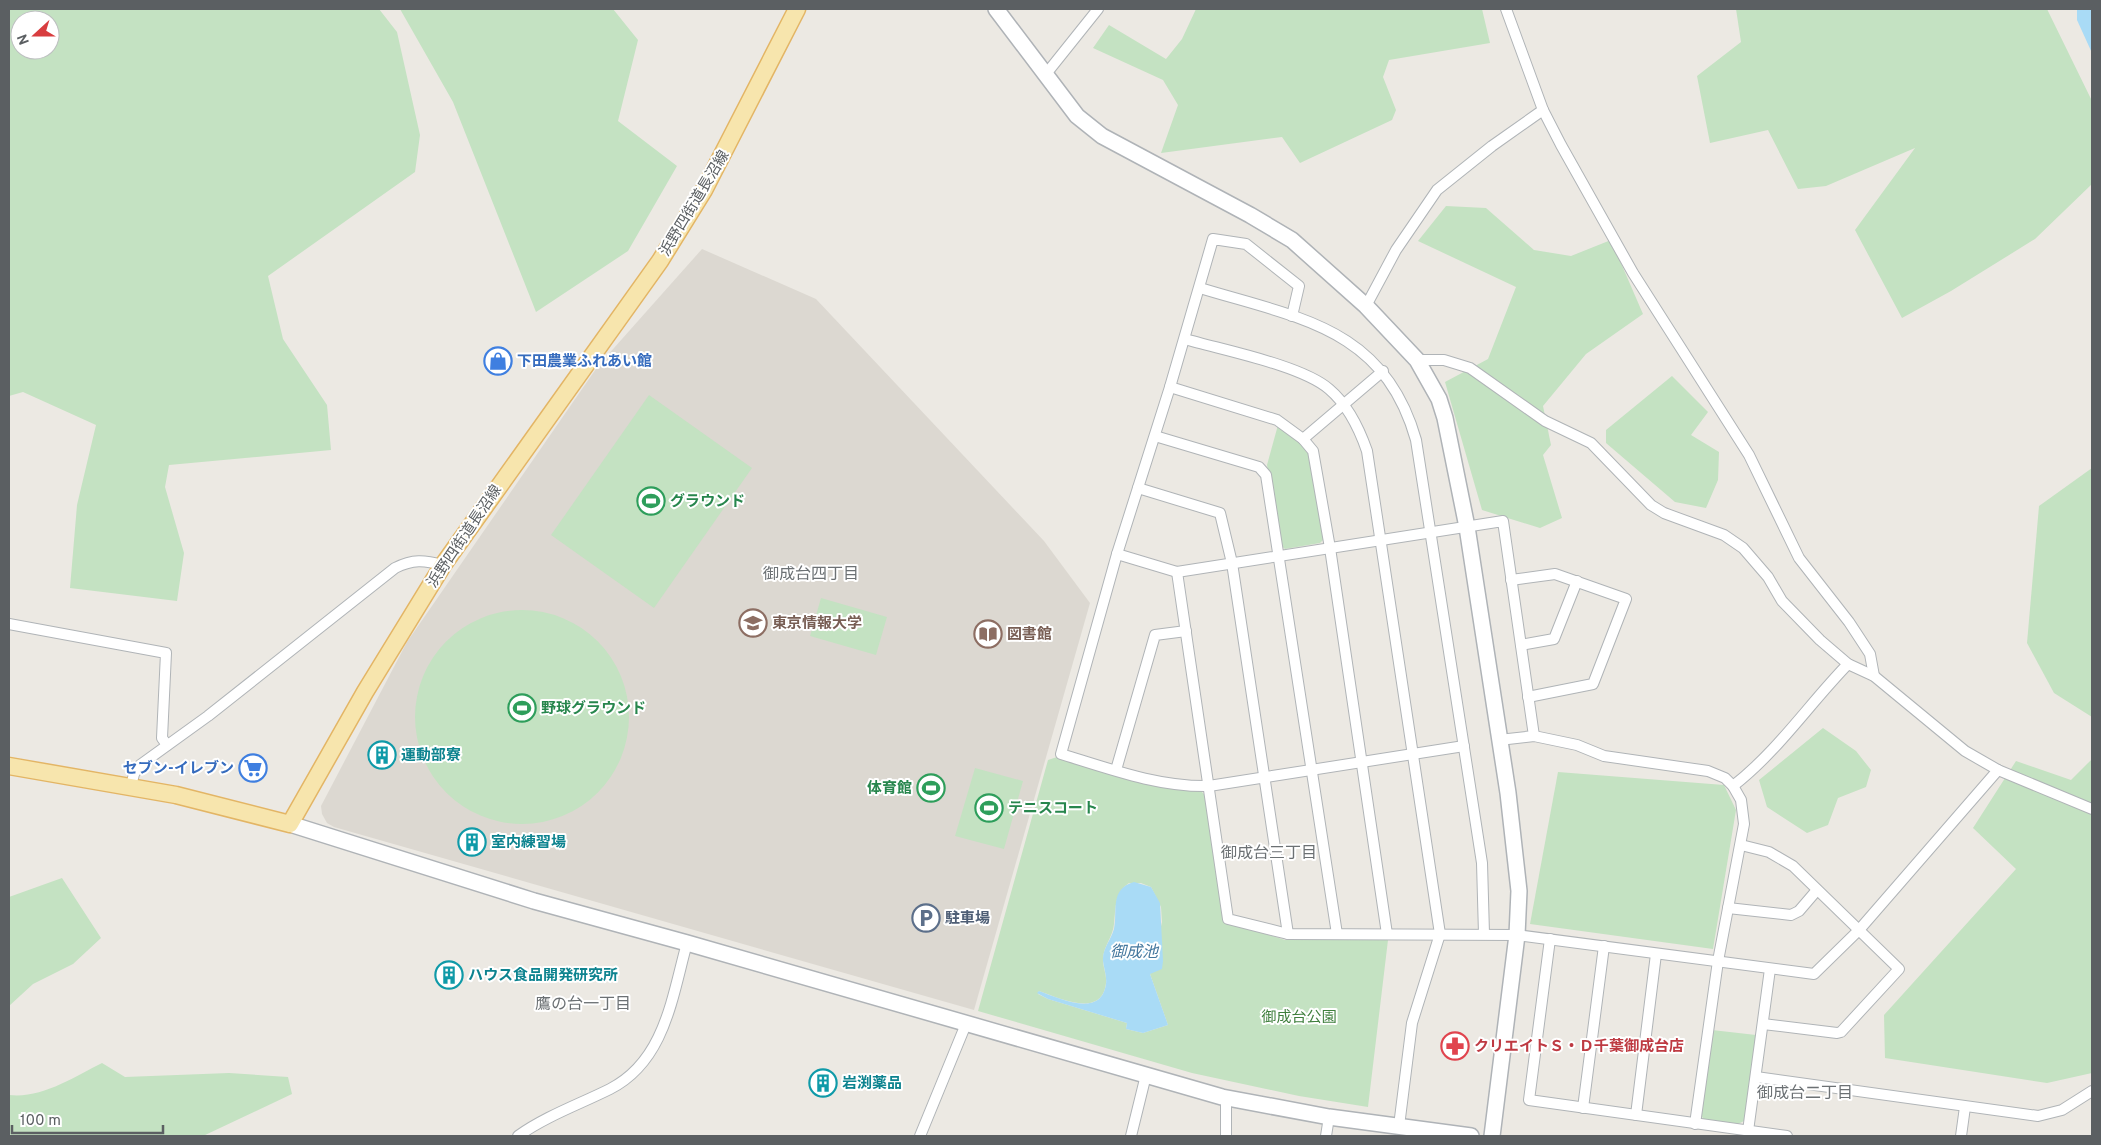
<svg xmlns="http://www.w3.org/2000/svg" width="2101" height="1145" viewBox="0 0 2101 1145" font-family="Overpass,'Noto Sans JP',sans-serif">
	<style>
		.education { fill: #dcd8d1 }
		.green { fill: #c4e2c2; fill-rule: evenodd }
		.water { fill: #a9dbf6 }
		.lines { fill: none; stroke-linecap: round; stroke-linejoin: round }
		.street-casing { stroke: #b0b4b7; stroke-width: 12 }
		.secondary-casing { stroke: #afb3b7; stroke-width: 18 }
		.primary-casing { stroke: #e3b565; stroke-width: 19 }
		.street { stroke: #fff; stroke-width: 10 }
		.secondary { stroke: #fff; stroke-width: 15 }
		.primary { stroke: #f7e5ad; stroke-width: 16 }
		.labels { text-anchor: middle; stroke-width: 4; stroke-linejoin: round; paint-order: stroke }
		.street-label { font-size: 15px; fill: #5b5f62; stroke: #fff }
		.shop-label { font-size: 15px; font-weight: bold; fill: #366cbe; stroke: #fff; text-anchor: start }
		.leisure-label { font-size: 15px; font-weight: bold; fill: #27864d; stroke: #fff; text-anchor: start }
		.education-label { font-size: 15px; font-weight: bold; fill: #785e54; stroke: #fff; text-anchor: start }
		.culture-label { font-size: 15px; font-weight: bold; fill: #0d838f; stroke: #fff; text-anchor: start }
		.service-label { font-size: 15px; font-weight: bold; fill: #4e5e75; stroke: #fff; text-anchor: start }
		.park-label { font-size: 15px; fill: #3f7f3d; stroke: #fff }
		.health-label { font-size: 15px; font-weight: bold; fill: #be3a42; stroke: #fff; text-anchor: start }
		.neighbourhood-label { font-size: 16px; fill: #6c7174; stroke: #fff }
		.water-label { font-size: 16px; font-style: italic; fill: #45789e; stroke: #fff }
	</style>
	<rect width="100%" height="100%" fill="#ece9e3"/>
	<path class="education" d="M 702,249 L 816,299 L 1044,541 L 1090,603 L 974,1010 L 334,827 L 327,823 L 322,814 L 321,806 L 407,642 L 598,366 Z"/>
	<g class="green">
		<path d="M 9,9 L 379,9 L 397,32 L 420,135 L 415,172 L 268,276 L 283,339 L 327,405 L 331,450 L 169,465 L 165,487 L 184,553 L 177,601 L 70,588 L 77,505 L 96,425 L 23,392 L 9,396 ZM 20,20 L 50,20 L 50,50 L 20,50 Z"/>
		<path d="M 400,9 L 613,9 L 638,40 L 618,121 L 677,166 L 628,251 L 536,312 L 453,102 Z"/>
		<path d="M 1196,9 L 1482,9 L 1490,43 L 1389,60 L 1383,77 L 1396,110 L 1392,120 L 1300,163 L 1282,137 L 1161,153 L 1178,105 L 1163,80 L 1093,48 L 1109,25 L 1166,59 L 1182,39 Z"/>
		<path d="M 1736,9 L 2047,9 L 2092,101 L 2092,184 L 2035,239 L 1951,291 L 1902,318 L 1855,230 L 1915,148 L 1826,186 L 1798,189 L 1768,130 L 1710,143 L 1697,76 L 1741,42 Z"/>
		<path d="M 1446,206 L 1486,208 L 1534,250 L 1571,256 L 1611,240 L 1643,314 L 1586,354 L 1543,406 L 1551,445 L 1543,455 L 1562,518 L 1540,528 L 1482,510 L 1445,382 L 1488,359 L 1516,287 L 1418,241 Z"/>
		<path d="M 1672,376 L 1708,412 L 1691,435 L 1719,452 L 1718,480 L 1706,508 L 1675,502 L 1606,443 L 1606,430 Z"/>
		<path d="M 649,395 L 752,468 L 654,608 L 551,535 Z"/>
		<path d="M 1278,425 L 1287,428 L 1309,451 L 1325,538 L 1320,543 L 1285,549 L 1280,545 L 1267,465 Z"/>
		<path d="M 2092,468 L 2092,717 L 2054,693 L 2027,643 L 2039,506 Z"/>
		<path d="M 821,598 L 887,617 L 876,655 L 810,636 Z"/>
		<circle cx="522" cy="717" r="107"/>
		<path d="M 1823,728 L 1856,751 L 1871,770 L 1866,787 L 1838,798 L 1828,825 L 1807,833 L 1767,807 L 1759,780 Z"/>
		<path d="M 1057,757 L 1200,790 L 1205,795 L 1224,921 L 1285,940 L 1388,940 L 1368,1107 L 1299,1096 L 1192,1073 L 978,1011 L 1048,760 ZM 1129,883 L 1141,883 L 1151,887 L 1161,907 L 1162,922 L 1150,974 L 1168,1025 L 1143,1033 L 1126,1029 L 1127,1023 L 1048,999 L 1038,994 L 1039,991 C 1059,998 1102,1019 1106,983 C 1107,975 1103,968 1103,960 C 1103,946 1113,937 1114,924 C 1116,908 1114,893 1129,883 Z"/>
		<path d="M 2092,759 L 2092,1073 L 2047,1083 L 1885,1058 L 1884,1015 L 2016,869 L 1973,828 L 2016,761 L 2071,780 Z"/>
		<path d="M 975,768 L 1023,781 L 1004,849 L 955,836 Z"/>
		<path d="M 1558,772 L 1724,785 L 1736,810 L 1713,949 L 1530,924 Z"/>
		<path d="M 62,878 L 101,938 L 73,964 L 33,984 L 9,1006 L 9,897 Z"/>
		<path d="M 1712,1030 L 1756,1035 L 1746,1120 L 1738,1124 L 1704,1120 L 1701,1115 Z"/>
		<path d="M 102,1063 L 125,1077 L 229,1073 L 288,1077 L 292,1094 L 203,1136 L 9,1136 L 9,1095 C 41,1099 74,1077 102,1063 Z"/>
	</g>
	<g class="water">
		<path d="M 2077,9 L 2092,9 L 2092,53 L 2077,20 Z"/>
		<path d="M 1134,882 L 1151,887 L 1160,903 L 1163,961 L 1162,969 L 1150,974 L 1168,1025 L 1143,1033 L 1126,1029 L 1127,1023 L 1048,999 L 1037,993 L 1039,991 C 1059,998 1101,1019 1106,984 C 1107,976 1104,969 1103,961 C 1102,949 1111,940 1114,929 C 1118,911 1109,889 1134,882 Z"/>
	</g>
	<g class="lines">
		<g class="street-casing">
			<g id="street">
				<path d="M 1506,9 L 1543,110 L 1561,145 L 1633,273 L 1749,455 L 1799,558 L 1849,622 L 1870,654 L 1874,676"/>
				<path d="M 1046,74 L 1098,9"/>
				<path d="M 1200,288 C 1298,318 1384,327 1416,440 L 1482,863 L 1484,934"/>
				<path d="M 1366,306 L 1396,250 L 1437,190 L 1492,146 L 1543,110"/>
				<path d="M 1292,316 L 1299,286 L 1246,244 L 1213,239 L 1170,387 L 1117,554 L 1061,754 C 1110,769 1158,787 1209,786 L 1464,746"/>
				<path d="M 1185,339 C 1222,350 1301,365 1329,389 C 1348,405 1359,428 1367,451 L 1440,934 L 1412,1023 L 1399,1126"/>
				<path d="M 1417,360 L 1444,360 L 1470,368 L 1545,421 L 1591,443 L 1651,505 L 1664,513 L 1724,535 L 1743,548 L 1768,577 L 1782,601 L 1820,640 L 1848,664 L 1874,676 L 1965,751 L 1998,770 L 2092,809"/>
				<path d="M 1170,387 L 1277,420 L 1303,439 L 1313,451 L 1330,548 L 1387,934"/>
				<path d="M 1155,436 L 1259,467 L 1266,475 L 1337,934"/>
				<path d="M 1303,439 L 1383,371"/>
				<path d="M 1138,488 L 1220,513 L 1232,563 L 1288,934"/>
				<path d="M 1117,554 L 1177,572 L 1503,521 L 1534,736"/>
				<path d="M 1177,572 L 1228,919 L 1288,934 L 1517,935 L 1814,974 L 1859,930 L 1998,770"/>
				<path d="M 1511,580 L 1555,574 L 1626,599 L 1593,684 L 1528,697"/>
				<path d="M 9,624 L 166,653 L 162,738 L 167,745"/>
				<path d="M 1521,645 L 1554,639 L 1577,581"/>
				<path d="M 1499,740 L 1534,736 L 1577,745 L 1604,756 L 1708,771 L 1725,778 L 1733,786 L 1741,800 L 1744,824 L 1718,961 L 1695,1124"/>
				<path d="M 1116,770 L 1155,635 L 1186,631"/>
				<path d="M 131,786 L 134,774 L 140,765 L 208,716 L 395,568 C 413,559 424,560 443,565"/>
				<path d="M 1733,786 C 1778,751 1809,704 1848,664"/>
				<path d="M 1741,845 L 1769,852 L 1793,866 L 1899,969 L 1841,1032 L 1837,1033 L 1763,1024"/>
				<path d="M 1728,908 L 1791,915 L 1799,911 L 1817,890"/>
				<path d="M 1550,939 L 1529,1100 L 1787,1136"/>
				<path d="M 1756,1077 L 2038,1116 L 2062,1110 L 2092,1091"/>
				<path d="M 1583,1108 L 1604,946"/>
				<path d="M 1636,1115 L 1656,954"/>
				<path d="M 1748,1131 L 1770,969"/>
				<path d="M 518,1136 C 546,1116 580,1104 610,1089 C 665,1061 672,997 687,943"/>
				<path d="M 920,1136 L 966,1024"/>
				<path d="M 1131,1136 L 1146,1075"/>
				<path d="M 1226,1136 L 1226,1098"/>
				<path d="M 1326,1136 L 1329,1117"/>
				<path d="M 1961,1136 L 1965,1107"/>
			</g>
		</g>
		<g class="secondary-casing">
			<g id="secondary">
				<path d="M 996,9 L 1077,116 L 1102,136 L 1250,215 L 1292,240 L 1366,306 L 1417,360 L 1439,399 L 1445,418 L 1467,527 L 1508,793 L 1519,891 L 1517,935 L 1492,1136"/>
				<path d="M 290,824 L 534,901 L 687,943 L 1222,1097 L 1329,1117 L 1471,1136"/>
			</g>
		</g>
		<g class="primary-casing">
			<path id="primary" d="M 9,766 L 176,795 L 290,824 L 365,692 L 443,565 L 660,261 L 704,190 L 797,9"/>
		</g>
		<use href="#street" class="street"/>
		<use href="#secondary" class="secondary"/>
		<use href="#primary" class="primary"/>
	</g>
	<defs>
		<g id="shop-ring" transform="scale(1.4375)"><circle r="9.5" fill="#fff" stroke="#3f7fe0" stroke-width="1.5"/><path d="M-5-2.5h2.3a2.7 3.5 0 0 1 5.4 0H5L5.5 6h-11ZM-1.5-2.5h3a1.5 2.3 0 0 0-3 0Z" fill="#3f7fe0"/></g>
		<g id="stadium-ring" transform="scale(1.4375)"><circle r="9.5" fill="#fff" stroke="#2e9e5b" stroke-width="1.5"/><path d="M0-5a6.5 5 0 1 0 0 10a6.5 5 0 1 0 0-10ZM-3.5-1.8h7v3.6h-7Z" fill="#2e9e5b"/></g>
		<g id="university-ring" transform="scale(1.4375)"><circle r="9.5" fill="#fff" stroke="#8d6e63" stroke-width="1.5"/><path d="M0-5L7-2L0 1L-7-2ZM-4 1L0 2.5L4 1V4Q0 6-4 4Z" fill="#8d6e63"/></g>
		<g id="library-ring" transform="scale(1.4375)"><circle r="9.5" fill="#fff" stroke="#8d6e63" stroke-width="1.5"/><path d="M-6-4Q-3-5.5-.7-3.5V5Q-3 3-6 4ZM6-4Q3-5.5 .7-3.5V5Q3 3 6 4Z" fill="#8d6e63"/></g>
		<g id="building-ring" transform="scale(1.4375)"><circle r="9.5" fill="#fff" stroke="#0f9aa8" stroke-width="1.5"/><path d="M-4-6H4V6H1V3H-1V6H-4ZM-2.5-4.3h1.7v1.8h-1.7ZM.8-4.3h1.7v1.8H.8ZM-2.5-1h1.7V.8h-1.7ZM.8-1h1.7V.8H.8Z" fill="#0f9aa8"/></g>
		<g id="supermarket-ring" transform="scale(1.4375)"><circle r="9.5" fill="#fff" stroke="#3f7fe0" stroke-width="1.5"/><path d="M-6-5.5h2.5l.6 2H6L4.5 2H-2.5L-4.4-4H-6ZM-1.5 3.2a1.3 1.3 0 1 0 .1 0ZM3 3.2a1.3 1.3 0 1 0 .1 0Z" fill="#3f7fe0"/></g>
		<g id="parking-ring" transform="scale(1.4375)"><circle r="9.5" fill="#fff" stroke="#5c6f8a" stroke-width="1.5"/><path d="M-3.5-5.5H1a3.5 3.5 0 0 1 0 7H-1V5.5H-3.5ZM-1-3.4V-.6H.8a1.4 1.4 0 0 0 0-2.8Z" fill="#5c6f8a"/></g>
		<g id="pharmacy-ring" transform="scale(1.4375)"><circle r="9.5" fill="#fff" stroke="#e0444e" stroke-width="1.5"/><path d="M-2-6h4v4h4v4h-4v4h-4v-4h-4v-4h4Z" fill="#e0444e"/></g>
	</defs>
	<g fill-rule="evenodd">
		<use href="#shop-ring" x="498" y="361"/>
		<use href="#stadium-ring" x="651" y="501"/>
		<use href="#university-ring" x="753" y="623"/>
		<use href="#library-ring" x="988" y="634"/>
		<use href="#stadium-ring" x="522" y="708"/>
		<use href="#building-ring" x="382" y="755"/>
		<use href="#supermarket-ring" x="253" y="768"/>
		<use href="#stadium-ring" x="931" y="788"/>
		<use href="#stadium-ring" x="989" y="808"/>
		<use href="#building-ring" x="472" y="842"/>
		<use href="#parking-ring" x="926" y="918"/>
		<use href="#building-ring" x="449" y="975"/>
		<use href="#pharmacy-ring" x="1455" y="1046"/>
		<use href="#building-ring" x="823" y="1083"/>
	</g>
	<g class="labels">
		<g class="street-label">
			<text transform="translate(694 203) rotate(-59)" y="5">浜野四街道長沼線</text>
			<text transform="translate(464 536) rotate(-56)" y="5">浜野四街道長沼線</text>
		</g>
		<g class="shop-label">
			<text x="517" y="366">下田農業ふれあい館</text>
			<text x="234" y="773" text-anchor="end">セブン-イレブン</text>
		</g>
		<g class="leisure-label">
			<text x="670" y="506">グラウンド</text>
			<text x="541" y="713">野球グラウンド</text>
			<text x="912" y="793" text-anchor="end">体育館</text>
			<text x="1008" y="813">テニスコート</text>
		</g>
		<g class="education-label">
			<text x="772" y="628">東京情報大学</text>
			<text x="1007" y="639">図書館</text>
		</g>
		<g class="culture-label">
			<text x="401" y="760">運動部寮</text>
			<text x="491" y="847">室内練習場</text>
			<text x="468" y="980">ハウス食品開発研究所</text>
			<text x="842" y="1088">岩渕薬品</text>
		</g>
		<g class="service-label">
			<text x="945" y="923">駐車場</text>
		</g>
		<g class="park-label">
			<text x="1299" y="1022">御成台公園</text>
		</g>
		<g class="health-label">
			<text x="1474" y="1051">クリエイトＳ・Ｄ千葉御成台店</text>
		</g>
		<g class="neighbourhood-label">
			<text x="811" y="579">御成台四丁目</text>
			<text x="1269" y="858">御成台三丁目</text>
			<text x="583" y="1009">鷹の台一丁目</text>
			<text x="1805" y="1098">御成台二丁目</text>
		</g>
		<g class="water-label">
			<text x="1134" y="957">御成池</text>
		</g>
	</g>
	<rect width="2101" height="1145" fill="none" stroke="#5b5f62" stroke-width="20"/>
	<g transform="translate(35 35) rotate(249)"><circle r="24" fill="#ffffff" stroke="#bdbfc0"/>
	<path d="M0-4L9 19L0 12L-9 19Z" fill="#d83d3f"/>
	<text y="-8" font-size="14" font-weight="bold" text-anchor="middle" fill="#5b5f62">N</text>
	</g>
	<path d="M12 1125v8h151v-8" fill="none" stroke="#5b5f62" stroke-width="2.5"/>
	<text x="20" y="1125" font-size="15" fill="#5b5f62" stroke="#ffffff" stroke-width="4" paint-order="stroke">100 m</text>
</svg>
